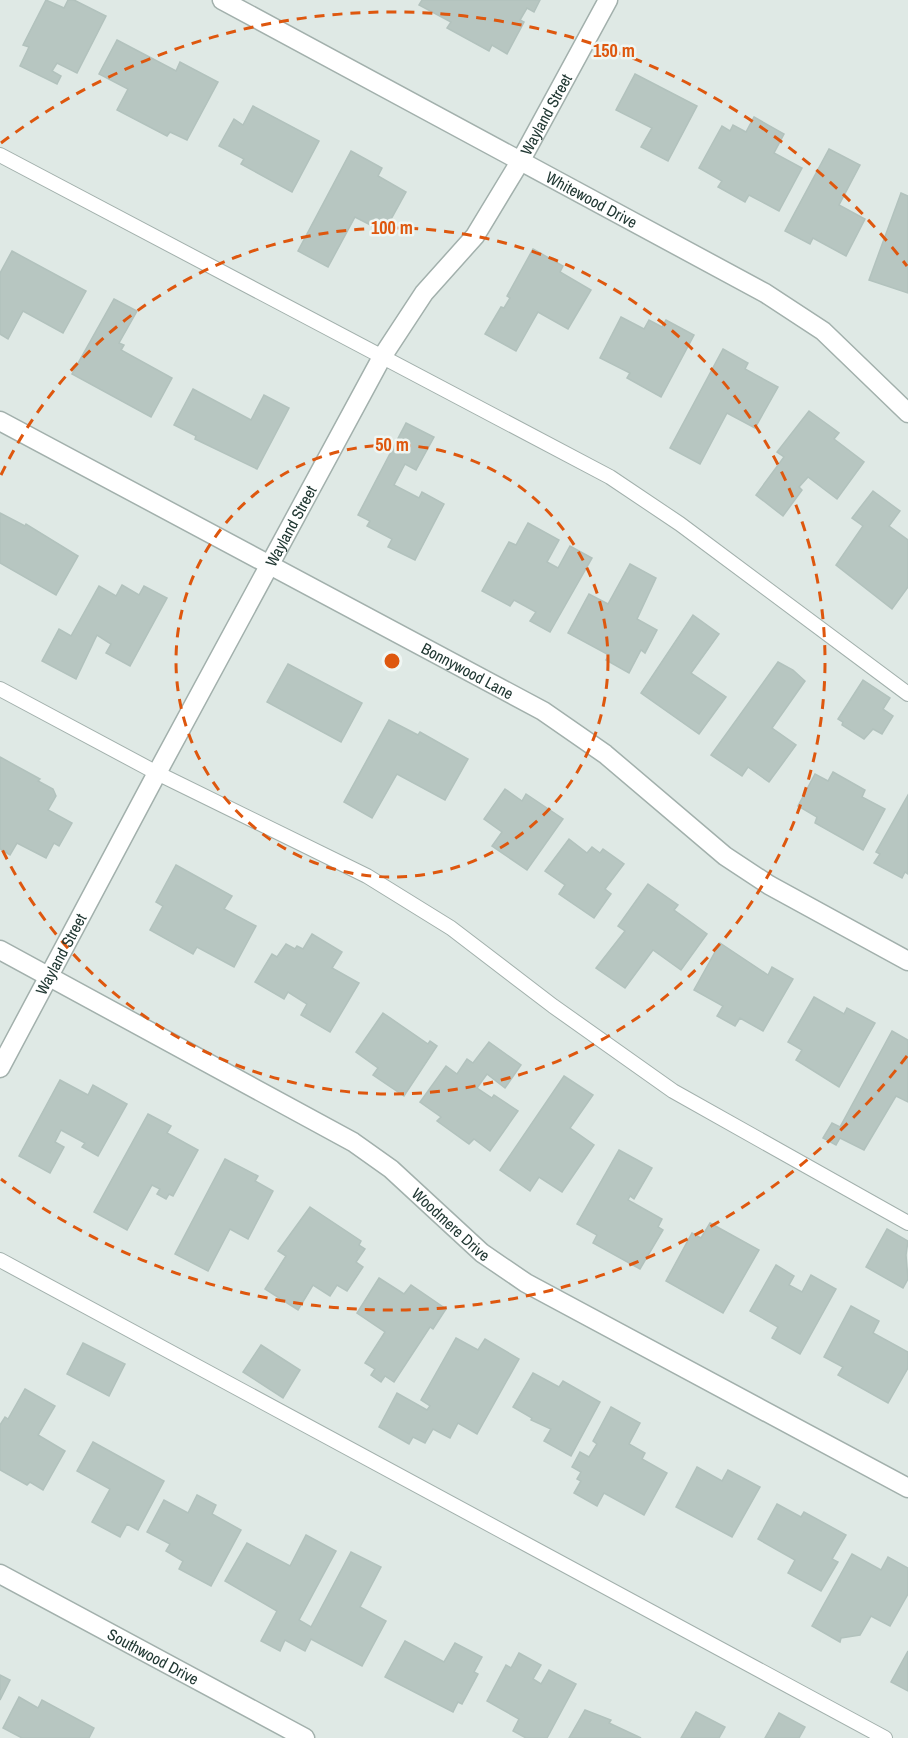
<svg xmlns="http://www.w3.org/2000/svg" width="908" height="1738" viewBox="0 0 908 1738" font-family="'Archivo Narrow',sans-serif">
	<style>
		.building { fill: #b7c6c1; stroke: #b2c2bd; stroke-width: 1.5 }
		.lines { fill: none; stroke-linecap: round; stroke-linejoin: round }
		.service-casing { stroke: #a2b0ac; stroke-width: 16 }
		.minor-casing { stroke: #a2b0ac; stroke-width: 21 }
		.service { stroke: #fff; stroke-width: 14 }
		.minor { stroke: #fff; stroke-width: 18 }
		.ring { fill: none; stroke: #de570e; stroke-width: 3; stroke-dasharray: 10 8 }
		.labels { text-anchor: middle; stroke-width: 5; stroke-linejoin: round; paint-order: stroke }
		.street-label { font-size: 16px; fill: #213833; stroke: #eff6f3 }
		.centre { fill: #de570e; stroke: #eff6f3; stroke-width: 3 }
		.ring-label { font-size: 18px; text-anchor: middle; font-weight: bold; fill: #de570e; stroke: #eff6f3; stroke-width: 5; stroke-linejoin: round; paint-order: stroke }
	</style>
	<rect width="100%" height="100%" fill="#dfe9e5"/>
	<g class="building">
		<path d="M 46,0 L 64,8 L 68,0 L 74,0 L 106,16 L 77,73 L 57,63 L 52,71 L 61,76 L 57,84 L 20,66 L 29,47 L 23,45 Z"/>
		<path d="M 422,0 L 540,0 L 534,12 L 527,8 L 520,20 L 524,22 L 507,54 L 492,45 L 489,51 L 447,28 L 451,22 L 419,5 Z"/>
		<path d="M 117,40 L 176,71 L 180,62 L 218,82 L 187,140 L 170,132 L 167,136 L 117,110 L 128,89 L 99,74 Z"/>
		<path d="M 635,74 L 697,106 L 668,161 L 641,147 L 652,128 L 616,110 Z"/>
		<path d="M 253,106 L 319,141 L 292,192 L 241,164 L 244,159 L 219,146 L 234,119 L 243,125 Z"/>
		<path d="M 754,117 L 784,134 L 774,153 L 802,168 L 779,211 L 749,195 L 745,202 L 718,187 L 722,181 L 699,168 L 722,126 L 730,131 L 733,125 L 746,132 Z"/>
		<path d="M 829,149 L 860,165 L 839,205 L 865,219 L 846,256 L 813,238 L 810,244 L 785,231 Z"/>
		<path d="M 351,151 L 382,168 L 378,176 L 406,192 L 384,232 L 355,217 L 328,267 L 298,251 Z"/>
		<path d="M 901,193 L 908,196 L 908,293 L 869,280 Z"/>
		<path d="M 533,249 L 563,266 L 560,272 L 591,290 L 568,329 L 538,312 L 516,351 L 485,334 L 501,307 L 504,308 L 510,298 L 507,296 Z"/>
		<path d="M 12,251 L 86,291 L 63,333 L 23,311 L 8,339 L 0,334 L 0,273 Z"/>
		<path d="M 114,299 L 137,311 L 119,343 L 124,345 L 121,350 L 172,378 L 151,417 L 72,374 Z"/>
		<path d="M 621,317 L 644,329 L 649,320 L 662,327 L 666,320 L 694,335 L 661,397 L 627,378 L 630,373 L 600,358 Z"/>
		<path d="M 723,349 L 748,363 L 745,369 L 778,387 L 755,428 L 727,413 L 700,464 L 670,448 Z"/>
		<path d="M 193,389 L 251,420 L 264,395 L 289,408 L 257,469 L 195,439 L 196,436 L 174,425 Z"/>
		<path d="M 809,411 L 839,433 L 834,439 L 864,462 L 837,499 L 808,477 L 799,487 L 802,490 L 783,516 L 756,495 L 784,457 L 777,452 Z"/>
		<path d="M 406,423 L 434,437 L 416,470 L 405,464 L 394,485 L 419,498 L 422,492 L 444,504 L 415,560 L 388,547 L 392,539 L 367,526 L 370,521 L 358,515 Z"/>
		<path d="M 873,491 L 900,511 L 889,526 L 908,540 L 908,587 L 892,609 L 836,565 L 863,526 L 852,518 Z"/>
		<path d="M 0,513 L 25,526 L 26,524 L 78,556 L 56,595 L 0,563 Z"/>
		<path d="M 528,523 L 559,540 L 547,562 L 558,568 L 570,546 L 592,558 L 550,632 L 530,621 L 536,612 L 514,600 L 510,606 L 482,591 L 509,542 L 516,545 Z"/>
		<path d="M 630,564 L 656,578 L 637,619 L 657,630 L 645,653 L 641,650 L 629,673 L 606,660 L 609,655 L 568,633 L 589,594 L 608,604 Z"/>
		<path d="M 122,585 L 139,595 L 144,586 L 167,598 L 130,666 L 106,653 L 111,644 L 97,635 L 76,679 L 42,661 L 59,629 L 71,636 L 99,586 L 116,596 Z"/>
		<path d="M 693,615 L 719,634 L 691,673 L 726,697 L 699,734 L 641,693 Z"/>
		<path d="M 778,662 L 793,670 L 805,681 L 772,728 L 796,745 L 769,782 L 748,767 L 742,776 L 711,755 Z"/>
		<path d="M 288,664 L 362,703 L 341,742 L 267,702 Z"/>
		<path d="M 863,680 L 890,698 L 883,709 L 893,716 L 882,734 L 873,729 L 864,739 L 842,725 L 843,722 L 838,719 Z"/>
		<path d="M 389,720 L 418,735 L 420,732 L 468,759 L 445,800 L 397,774 L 372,818 L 344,802 Z"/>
		<path d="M 0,757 L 40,779 L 38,781 L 53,789 L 56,796 L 48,810 L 72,823 L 59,846 L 54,843 L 46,858 L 17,843 L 10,855 L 0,849 Z"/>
		<path d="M 833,772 L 865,790 L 862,797 L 885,809 L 863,850 L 815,823 L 817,817 L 798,806 L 815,774 L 828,781 Z"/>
		<path d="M 505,789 L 522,801 L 526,794 L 563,819 L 527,870 L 492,846 L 502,832 L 484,819 Z"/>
		<path d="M 908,795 L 908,874 L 905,872 L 902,878 L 874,863 L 880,854 L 876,852 Z"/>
		<path d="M 569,839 L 587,853 L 592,847 L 600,853 L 603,849 L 624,864 L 605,889 L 611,894 L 594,918 L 559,894 L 565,885 L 545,871 Z"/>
		<path d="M 176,865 L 232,896 L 224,909 L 256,926 L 234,967 L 197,947 L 193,954 L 150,930 L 163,906 L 156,902 Z"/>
		<path d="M 648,884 L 678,905 L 674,910 L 707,934 L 681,970 L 653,950 L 625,988 L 596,968 L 625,931 L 618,926 Z"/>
		<path d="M 312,934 L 342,952 L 332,968 L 359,983 L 330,1032 L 301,1015 L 307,1004 L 288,992 L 284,999 L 255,982 L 272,954 L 277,957 L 286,944 L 295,949 L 297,946 L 303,949 Z"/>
		<path d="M 720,943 L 768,975 L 772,967 L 793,979 L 763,1031 L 740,1018 L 735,1026 L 717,1016 L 723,1006 L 694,990 Z"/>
		<path d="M 814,997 L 844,1014 L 847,1008 L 875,1023 L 839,1087 L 796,1060 L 802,1050 L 788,1042 Z"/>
		<path d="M 383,1013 L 428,1044 L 430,1041 L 437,1046 L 404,1096 L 373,1075 L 378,1068 L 356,1052 Z"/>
		<path d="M 892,1031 L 908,1040 L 908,1102 L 896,1096 L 864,1150 L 840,1138 L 836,1145 L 823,1138 L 832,1123 L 840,1127 Z"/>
		<path d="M 489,1042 L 521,1065 L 505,1088 L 487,1074 L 477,1088 L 492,1098 L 494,1095 L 518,1111 L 490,1151 L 474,1139 L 469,1144 L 437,1121 L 441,1117 L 420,1102 L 446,1066 L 457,1074 L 467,1059 L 473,1063 Z"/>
		<path d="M 564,1076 L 593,1095 L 570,1128 L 594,1145 L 562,1192 L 539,1177 L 530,1191 L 500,1170 Z"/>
		<path d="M 60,1080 L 88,1095 L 93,1085 L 127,1104 L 98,1156 L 82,1147 L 85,1143 L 61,1130 L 55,1142 L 64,1147 L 50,1173 L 19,1156 Z"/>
		<path d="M 148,1114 L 171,1126 L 167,1133 L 198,1150 L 173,1196 L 169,1194 L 166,1199 L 157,1194 L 160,1189 L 152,1185 L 127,1230 L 94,1212 Z"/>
		<path d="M 619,1150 L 652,1168 L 634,1199 L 630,1196 L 628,1200 L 662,1219 L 658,1227 L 663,1230 L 640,1269 L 593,1243 L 597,1235 L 577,1224 Z"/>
		<path d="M 225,1159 L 258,1176 L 255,1181 L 273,1191 L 248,1239 L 230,1229 L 208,1271 L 175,1254 Z"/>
		<path d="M 310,1207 L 361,1241 L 359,1245 L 365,1249 L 356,1262 L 363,1267 L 347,1291 L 337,1285 L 330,1296 L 313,1285 L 298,1310 L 265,1289 L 286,1256 L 278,1251 Z"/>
		<path d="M 710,1223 L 759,1250 L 723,1313 L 666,1281 L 692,1233 L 701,1238 Z"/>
		<path d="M 887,1229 L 908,1241 L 906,1255 L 908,1279 L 903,1288 L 866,1267 Z"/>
		<path d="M 776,1265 L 794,1276 L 789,1285 L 802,1292 L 811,1275 L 836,1289 L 800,1354 L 772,1338 L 778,1327 L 750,1311 Z"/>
		<path d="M 379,1278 L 404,1294 L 411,1285 L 446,1309 L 433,1329 L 430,1327 L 394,1382 L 385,1376 L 381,1382 L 371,1375 L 375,1369 L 365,1363 L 385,1332 L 357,1313 Z"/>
		<path d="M 851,1306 L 879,1321 L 873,1333 L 908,1352 L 908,1368 L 888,1403 L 838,1375 L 843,1367 L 824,1357 Z"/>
		<path d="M 456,1338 L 478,1350 L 485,1339 L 519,1359 L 477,1434 L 458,1423 L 450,1438 L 433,1429 L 425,1443 L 413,1437 L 409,1444 L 379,1427 L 397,1393 L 427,1410 L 430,1406 L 421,1400 Z"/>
		<path d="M 83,1343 L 125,1364 L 109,1396 L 67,1374 Z"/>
		<path d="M 261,1345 L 300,1370 L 283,1398 L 243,1372 Z"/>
		<path d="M 533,1373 L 559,1387 L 563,1381 L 600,1402 L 571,1456 L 544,1441 L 551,1429 L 531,1420 L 532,1418 L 513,1407 Z"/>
		<path d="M 25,1389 L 55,1406 L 38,1435 L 65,1451 L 43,1490 L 30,1482 L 27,1485 L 0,1470 L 0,1425 L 5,1417 L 8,1419 Z"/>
		<path d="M 611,1407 L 640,1423 L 629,1444 L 645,1453 L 642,1459 L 667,1473 L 644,1515 L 604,1493 L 597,1506 L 574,1493 L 581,1481 L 577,1479 L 581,1472 L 572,1467 L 580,1452 L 589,1457 L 597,1444 L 593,1441 Z"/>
		<path d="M 93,1442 L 164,1481 L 138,1530 L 127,1524 L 120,1537 L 92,1522 L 110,1489 L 77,1471 Z"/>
		<path d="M 697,1467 L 722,1481 L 728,1470 L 760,1487 L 732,1537 L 676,1507 Z"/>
		<path d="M 197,1495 L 216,1505 L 212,1514 L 241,1530 L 211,1586 L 179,1569 L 183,1561 L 166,1551 L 170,1544 L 147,1532 L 164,1500 L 188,1513 Z"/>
		<path d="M 777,1504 L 801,1517 L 804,1512 L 846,1535 L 832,1559 L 838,1562 L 821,1591 L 788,1573 L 795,1560 L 758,1539 Z"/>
		<path d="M 306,1535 L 336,1551 L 299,1620 L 311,1627 L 351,1552 L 381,1567 L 360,1607 L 386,1621 L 362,1666 L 311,1639 L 305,1651 L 285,1640 L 280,1651 L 261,1641 L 277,1611 L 225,1581 L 247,1543 L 290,1566 Z"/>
		<path d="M 852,1554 L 881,1570 L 888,1557 L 908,1568 L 908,1594 L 890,1626 L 871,1616 L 860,1635 L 841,1638 L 840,1642 L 812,1626 Z"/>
		<path d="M 405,1641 L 444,1662 L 455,1643 L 482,1657 L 474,1672 L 478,1674 L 462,1704 L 458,1702 L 453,1712 L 385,1677 Z"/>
		<path d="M 908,1651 L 908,1691 L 891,1682 Z"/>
		<path d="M 519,1653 L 541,1665 L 533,1679 L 541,1684 L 549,1670 L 576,1684 L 547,1738 L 526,1738 L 513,1731 L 519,1719 L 487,1701 L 506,1665 L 511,1668 Z"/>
		<path d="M 0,1675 L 10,1680 L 0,1700 Z"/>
		<path d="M 19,1697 L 38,1708 L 42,1700 L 94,1728 L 89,1738 L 22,1738 L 3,1728 Z"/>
		<path d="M 585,1710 L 611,1720 L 609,1723 L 641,1738 L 569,1738 Z"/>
		<path d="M 696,1712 L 725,1727 L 719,1738 L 681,1738 Z"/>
		<path d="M 779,1713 L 805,1727 L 799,1738 L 765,1738 Z"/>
	</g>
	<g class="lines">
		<g class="service-casing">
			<g id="service">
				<path d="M 0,155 L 610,477 L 680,524 L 908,694"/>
				<path d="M 0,689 L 157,773 L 367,876 L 451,928 L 553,1006 L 673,1091 L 908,1223"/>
				<path d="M 0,1260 L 885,1738"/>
			</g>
		</g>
		<g class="minor-casing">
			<g id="minor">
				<path id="s1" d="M 222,0 L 765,293 L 823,331 L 908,413"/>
				<path id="s2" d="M 0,421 L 543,711 L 605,754 L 725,856 L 769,885 L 908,961"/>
				<path id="s3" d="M 0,950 L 353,1142 L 391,1169 L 482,1253 L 526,1283 L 908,1488"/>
				<path id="s4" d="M 0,1068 L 157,773 L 382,357 L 424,293 L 475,236 L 521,160 L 608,0"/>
				<path id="s5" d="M 0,1574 L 305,1738"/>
			</g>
		</g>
		<use href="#service" class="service"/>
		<use href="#minor" class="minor"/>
	</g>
	<g class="ring">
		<circle cx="392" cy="661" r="216"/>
		<path d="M1 475A433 433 0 1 1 1 847"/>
		<path d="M907 1056A649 649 0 0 1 1 1179M1 143A649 649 0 0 1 907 266"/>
	</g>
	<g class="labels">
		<g class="street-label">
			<text dy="6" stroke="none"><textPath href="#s4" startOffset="1101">Wayland Street</textPath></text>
			<text dy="6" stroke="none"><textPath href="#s1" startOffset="420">Whitewood Drive</textPath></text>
			<text dy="6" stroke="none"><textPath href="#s4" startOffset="615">Wayland Street</textPath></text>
			<text dy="6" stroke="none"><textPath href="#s2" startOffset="530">Bonnywood Lane</textPath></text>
			<text dy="6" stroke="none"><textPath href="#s4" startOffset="129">Wayland Street</textPath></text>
			<text dy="6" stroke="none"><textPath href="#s3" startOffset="530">Woodmere Drive</textPath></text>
			<text dy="6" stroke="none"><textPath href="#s5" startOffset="174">Southwood Drive</textPath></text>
		</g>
	</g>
	<circle cx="392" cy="661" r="9" class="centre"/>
	<g class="ring-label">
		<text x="614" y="57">150 m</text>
		<text x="392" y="234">100 m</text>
		<text x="392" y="451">50 m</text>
	</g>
</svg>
